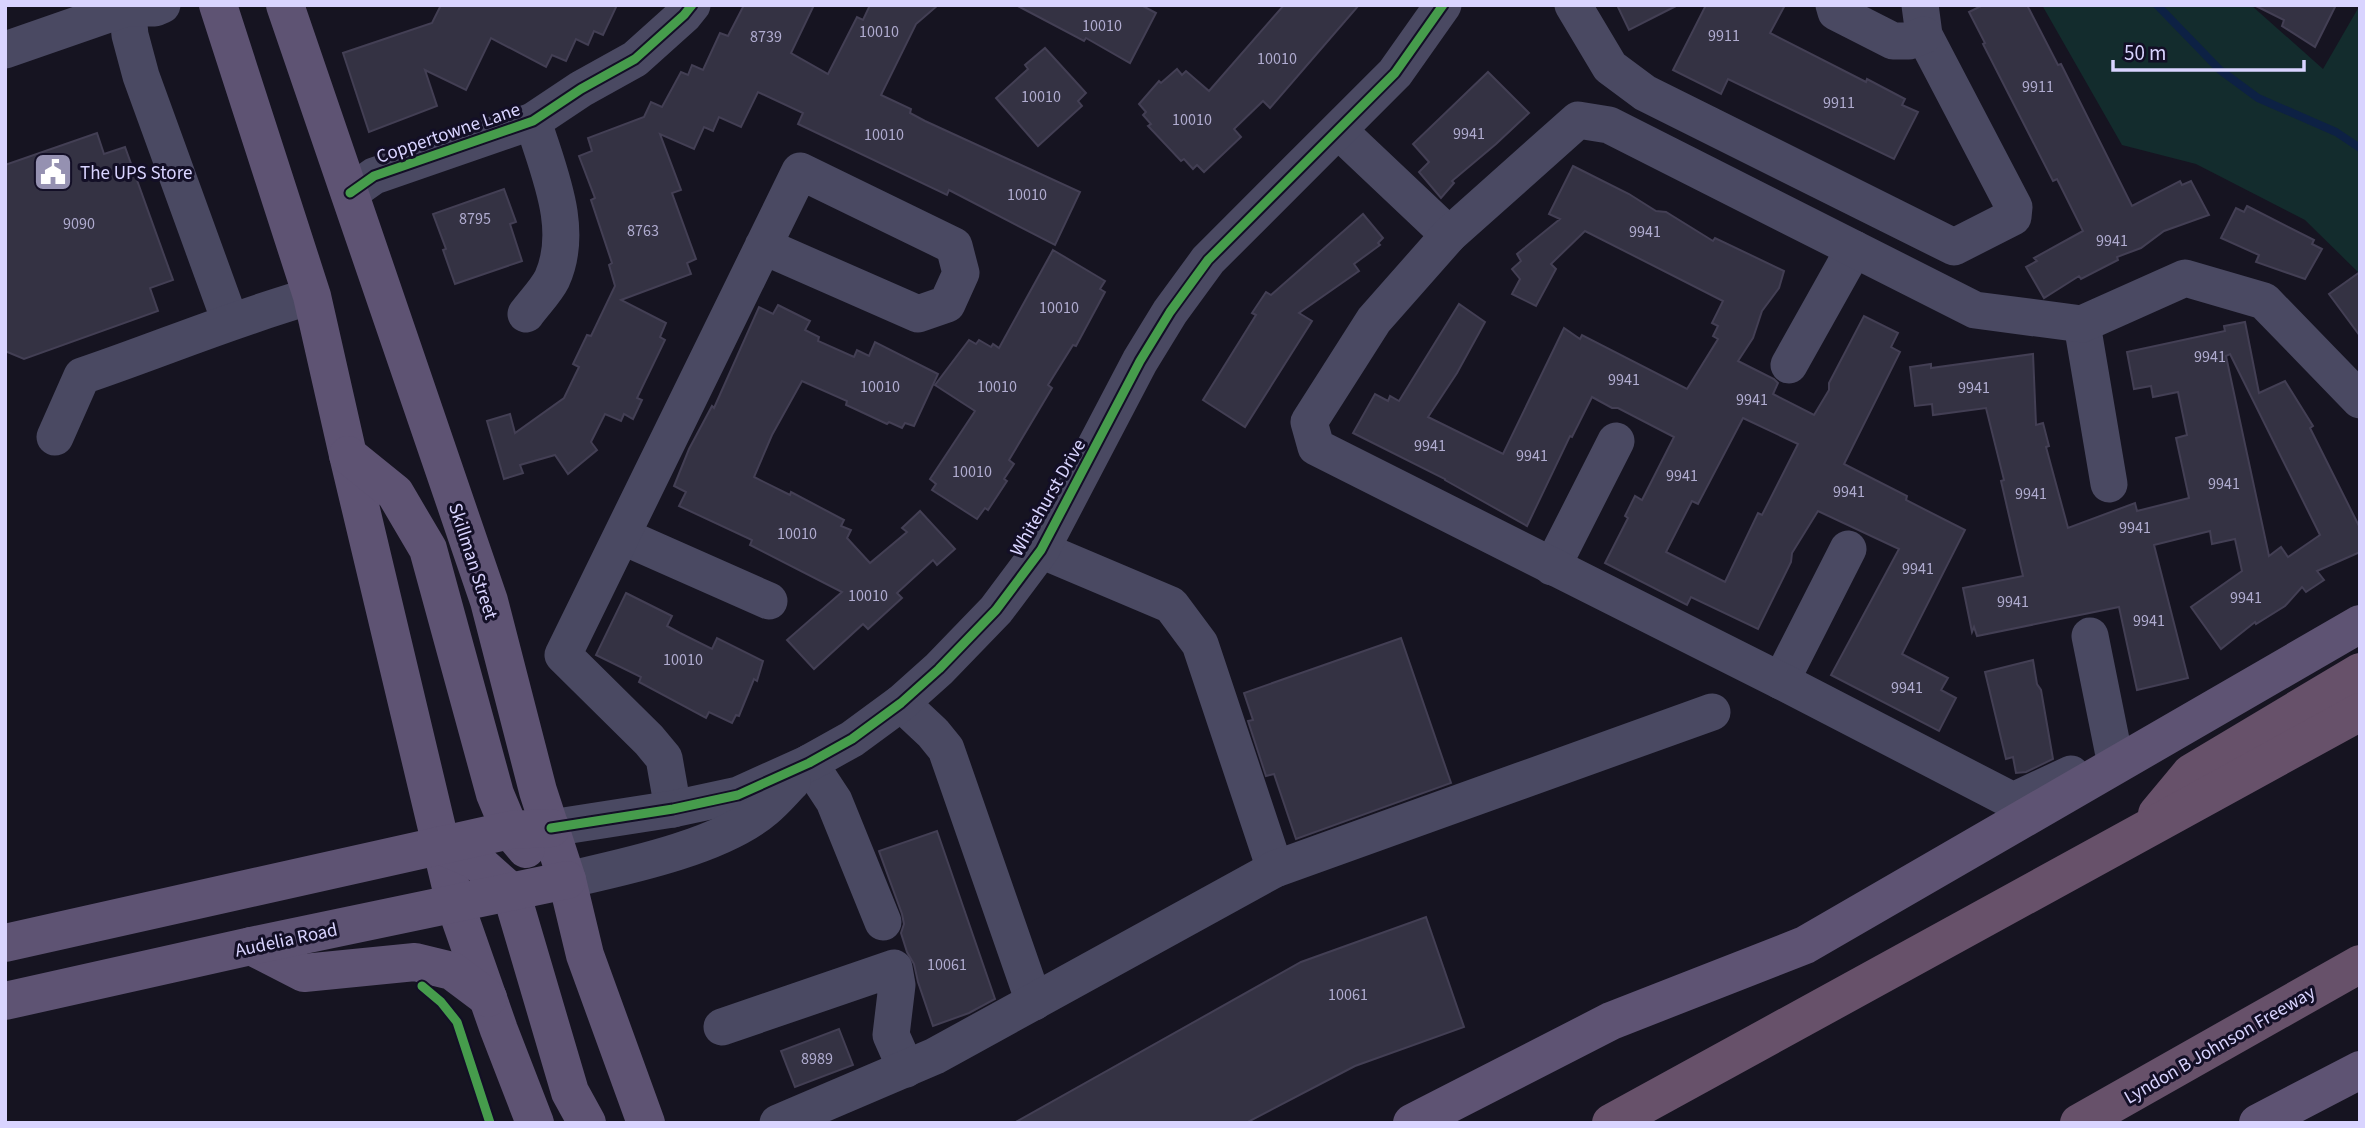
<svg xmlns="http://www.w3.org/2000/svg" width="2365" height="1128" viewBox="0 0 2365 1128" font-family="'Source Sans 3',sans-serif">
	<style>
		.green { fill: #132c2d }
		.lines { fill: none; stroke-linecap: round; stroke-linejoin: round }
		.stream { stroke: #0d2144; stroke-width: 8 }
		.building { fill: #343243; stroke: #433f54; stroke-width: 2; fill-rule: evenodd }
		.minor { stroke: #4a4962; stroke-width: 37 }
		.major { stroke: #5e5373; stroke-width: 38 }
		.highway { stroke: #67516a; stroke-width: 38 }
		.cycleway-casing { stroke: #130f26; stroke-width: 13 }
		.cycleway { stroke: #469c4c; stroke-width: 9 }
		.labels { text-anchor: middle; stroke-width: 6; stroke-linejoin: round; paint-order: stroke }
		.number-label { font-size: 16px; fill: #b0acd0 }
		.street-label { font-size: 19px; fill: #d9d4ff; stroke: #130f26 }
		.poi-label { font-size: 19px; fill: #d9d4ff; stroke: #130f26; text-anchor: start }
	</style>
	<rect width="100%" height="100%" fill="#161421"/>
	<path class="green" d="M 2042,5 L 2251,5 L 2323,69 L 2360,5 L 2360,274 L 2305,220 L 2196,164 L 2122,145 Z"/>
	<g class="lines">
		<path class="stream" d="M 2157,5 L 2220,70 L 2258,98 L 2336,132 L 2360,148"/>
	</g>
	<g class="building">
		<path d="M 441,5 L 617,5 L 603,35 L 594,31 L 588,45 L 576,39 L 566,61 L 552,55 L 546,67 L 491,38 L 466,90 L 425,70 L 437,106 L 369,132 L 343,53 L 432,23 Z"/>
		<path d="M 744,5 L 814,5 L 791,53 L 828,74 L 857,17 L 863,20 L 870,5 L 938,5 L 916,24 L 881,95 L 911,109 L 910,113 L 925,121 L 1080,192 L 1055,245 L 949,190 L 947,195 L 798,124 L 803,113 L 758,92 L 741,127 L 719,117 L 713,131 L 704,127 L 694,149 L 660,134 L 681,190 L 672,193 L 696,259 L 687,263 L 691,274 L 621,300 L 666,323 L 660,337 L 665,340 L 637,398 L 642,400 L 633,419 L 624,414 L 621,421 L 605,414 L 591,442 L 597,450 L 568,474 L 555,455 L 520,465 L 523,473 L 504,479 L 487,421 L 510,414 L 515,433 L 564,398 L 579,367 L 573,364 L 587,335 L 591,336 L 615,286 L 609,265 L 612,263 L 591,200 L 595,198 L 579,156 L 592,151 L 588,138 L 644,117 L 651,102 L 662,107 L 681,72 L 688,75 L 692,65 L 703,70 L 720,33 L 728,36 Z"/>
		<path d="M 1016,5 L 1141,5 L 1156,13 L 1130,63 L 1086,38 L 1084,41 Z"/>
		<path d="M 1284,5 L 1359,5 L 1270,108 L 1263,101 L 1234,129 L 1241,137 L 1204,172 L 1197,165 L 1193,169 L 1184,159 L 1181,161 L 1148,126 L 1151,124 L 1143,115 L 1146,112 L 1139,104 L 1159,81 L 1161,83 L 1177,69 L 1182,75 L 1186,71 L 1209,91 Z"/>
		<path d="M 1617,5 L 1678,5 L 1629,30 Z"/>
		<path d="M 1706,5 L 1785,5 L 1770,33 L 1866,82 L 1867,79 L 1905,99 L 1902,105 L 1918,112 L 1894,159 L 1728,79 L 1721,94 L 1673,70 Z"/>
		<path d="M 1983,5 L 2027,5 L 2058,65 L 2061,64 L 2132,206 L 2180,181 L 2182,185 L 2191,181 L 2209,215 L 2164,231 L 2141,248 L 2117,257 L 2118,260 L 2081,279 L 2079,276 L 2044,298 L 2026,267 L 2037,261 L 2034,258 L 2083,231 L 2057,179 L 2053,181 L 1983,44 L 1985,43 L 1969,12 Z"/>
		<path d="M 2254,5 L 2336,5 L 2315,47 L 2282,26 L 2284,20 Z"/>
		<path d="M 1045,48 L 1086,93 L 1078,101 L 1082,106 L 1038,146 L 996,98 L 1028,69 L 1025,65 Z"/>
		<path d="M 1488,72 L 1529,113 L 1496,144 L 1452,181 L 1454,183 L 1441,198 L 1419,172 L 1429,162 L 1413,144 Z"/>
		<path d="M 97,133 L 104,154 L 125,147 L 173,280 L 150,288 L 158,311 L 24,359 L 5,351 L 5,165 Z"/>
		<path d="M 1573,166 L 1629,194 L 1656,211 L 1666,212 L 1713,241 L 1715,238 L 1784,271 L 1779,288 L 1762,311 L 1753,338 L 1738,361 L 1774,379 L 1778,383 L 1773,394 L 1814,415 L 1829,390 L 1829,383 L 1864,316 L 1898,333 L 1891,347 L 1900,352 L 1844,464 L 1907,496 L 1906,500 L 1965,530 L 1902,654 L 1948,678 L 1941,690 L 1956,698 L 1939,731 L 1831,675 L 1899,549 L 1818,511 L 1792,553 L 1791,562 L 1758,629 L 1691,597 L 1687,605 L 1605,563 L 1628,518 L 1625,516 L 1635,496 L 1642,500 L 1674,437 L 1618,408 L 1612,408 L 1592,397 L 1572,437 L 1570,436 L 1527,526 L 1445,480 L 1445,479 L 1353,433 L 1375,394 L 1388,401 L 1390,396 L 1399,401 L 1459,304 L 1485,322 L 1457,373 L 1428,417 L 1503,454 L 1564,328 L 1580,339 L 1582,335 L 1687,389 L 1718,339 L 1713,336 L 1718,326 L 1712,323 L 1723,301 L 1585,231 L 1551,264 L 1556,269 L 1536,306 L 1512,294 L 1520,279 L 1512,269 L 1521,261 L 1517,254 L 1560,219 L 1549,214 ZM 1743,418 L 1798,444 L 1762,515 L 1758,513 L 1725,582 L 1666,552 L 1692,501 L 1698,504 Z"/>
		<path d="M 504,189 L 516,222 L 510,224 L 522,261 L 455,284 L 443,250 L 446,249 L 433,214 Z"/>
		<path d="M 2247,206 L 2314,240 L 2312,244 L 2322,249 L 2305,279 L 2256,262 L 2259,255 L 2221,238 L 2236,208 L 2244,212 Z"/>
		<path d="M 1363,214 L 1383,238 L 1378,243 L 1380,245 L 1354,264 L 1359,271 L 1299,313 L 1312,321 L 1245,427 L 1203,400 L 1256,315 L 1252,313 L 1266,292 L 1271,295 Z"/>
		<path d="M 1053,250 L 1105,281 L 1100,289 L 1105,292 L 1076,346 L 1073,345 L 1048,385 L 1052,388 L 1009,460 L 1014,464 L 1004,479 L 1007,481 L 988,510 L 985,508 L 977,519 L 932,490 L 936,484 L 930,479 L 975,411 L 935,385 L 969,340 L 976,344 L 979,340 L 991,347 L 993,344 L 999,348 Z"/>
		<path d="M 2360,272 L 2360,336 L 2329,294 Z"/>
		<path d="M 778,305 L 810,321 L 805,330 L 819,337 L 818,341 L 854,357 L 857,350 L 869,356 L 875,342 L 938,374 L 914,426 L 905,423 L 902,428 L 889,422 L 887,424 L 855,409 L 846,405 L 847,401 L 802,381 L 772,435 L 754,477 L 790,495 L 791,492 L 844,520 L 841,526 L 851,530 L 847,538 L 870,563 L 907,532 L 902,528 L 920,511 L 955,549 L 937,565 L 933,560 L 897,593 L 902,598 L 868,629 L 863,624 L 814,669 L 787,640 L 842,592 L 750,545 L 752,540 L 679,506 L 686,492 L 674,486 L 689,449 L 712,406 L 714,408 L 759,307 L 773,314 Z"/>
		<path d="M 2245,322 L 2259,393 L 2285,381 L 2313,426 L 2310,428 L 2360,528 L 2360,552 L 2317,571 L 2324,580 L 2306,592 L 2302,587 L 2285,606 L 2256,624 L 2255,622 L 2221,649 L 2191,607 L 2242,571 L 2235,539 L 2212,544 L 2210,531 L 2154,545 L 2188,678 L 2137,690 L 2119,607 L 1977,636 L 1974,627 L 1972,632 L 1963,588 L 2023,576 L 2001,481 L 2004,480 L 1986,408 L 1933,415 L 1932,404 L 1915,406 L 1910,367 L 1931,364 L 1931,368 L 2033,354 L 2036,425 L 2043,423 L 2049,446 L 2046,447 L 2068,528 L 2135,503 L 2137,511 L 2189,498 L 2176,438 L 2187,435 L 2178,392 L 2153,397 L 2151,386 L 2134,389 L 2127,352 L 2225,331 L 2224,326 ZM 2230,354 L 2320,535 L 2288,557 L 2281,547 L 2269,556 L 2226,356 Z"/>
		<path d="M 626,593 L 672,616 L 667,626 L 680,633 L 712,649 L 717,638 L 763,661 L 757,681 L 754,679 L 739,716 L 736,715 L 732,723 L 709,712 L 706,718 L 639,682 L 641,677 L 596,655 Z"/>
		<path d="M 1401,638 L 1451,783 L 1296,839 L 1274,774 L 1266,776 L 1248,721 L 1253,720 L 1244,693 Z"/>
		<path d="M 2033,660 L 2037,684 L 2041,690 L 2053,759 L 2026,772 L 2016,773 L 2013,757 L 2006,759 L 1985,672 Z"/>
		<path d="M 937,831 L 995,999 L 969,1013 L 933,1026 L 918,982 L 914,964 L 907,952 L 901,933 L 904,924 L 902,914 L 879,851 Z"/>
		<path d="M 1426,917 L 1464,1027 L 1355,1066 L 1246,1123 L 1014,1123 L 1301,962 Z"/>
		<path d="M 839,1029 L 853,1065 L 795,1087 L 781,1051 Z"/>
	</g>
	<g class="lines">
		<g class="minor">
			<path d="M 127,5 L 130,35 L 141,76 L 230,321"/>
			<path d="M 1573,5 L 1610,67 L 1645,93 L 1954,247 L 2013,217 L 2014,207 L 1924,35 L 1920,5"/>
			<path d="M 1834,5 L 1836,12 L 1893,41 L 1909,41 L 1924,35"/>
			<path d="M 5,50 L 126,8 L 155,8 L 162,5"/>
			<path d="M 1339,131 L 1449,235"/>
			<path d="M 350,193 L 374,176 L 533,121 L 581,89 L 635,59 L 684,15 L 692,5"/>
			<path d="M 526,314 C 534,303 546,291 552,279 C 575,228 548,171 533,121"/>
			<path d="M 2082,324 L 2109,484"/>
			<path d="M 1789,365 L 1854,249"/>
			<path d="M 55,437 L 82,376 C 159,350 234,318 312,296"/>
			<path d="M 622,536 L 769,601"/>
			<path d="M 1041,550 L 1171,605 L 1200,644 L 1275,869"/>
			<path d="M 1552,567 L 1616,441"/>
			<path d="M 2090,636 L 2113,750"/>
			<path d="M 1781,681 L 1848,549"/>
			<path d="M 901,703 L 933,733 L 946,749 L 1034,1002"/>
			<path d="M 809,763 L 834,801 L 883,922"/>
			<path d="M 2071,774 L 2013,801 L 1781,681 L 1316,447 L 1309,422 L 1374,320 L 1449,235 L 1578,120 L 1609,125 L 1975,310 L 2082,324 L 2185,278 L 2264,301 L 2360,400"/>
			<path d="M 673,809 L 664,758 L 649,740 L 563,655 L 800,171 L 954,246 L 961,273 L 947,304 L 918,314 L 763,246"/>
			<path d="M 551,828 L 673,809 L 738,795 L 809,763 L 852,739 L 901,703 L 939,669 L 996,610 L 1041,550 L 1140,361 L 1170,312 L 1208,260 L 1395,73 L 1443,5"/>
			<path d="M 567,880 C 624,867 721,847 765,809 C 775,801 783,791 792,782"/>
			<path d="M 722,1027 L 894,968 L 897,985 L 891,1035 L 906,1069"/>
			<path d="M 778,1123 L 935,1056 L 1275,869 L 1712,712"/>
		</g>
		<g class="major">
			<path d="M 218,5 L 312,296 L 348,455 L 455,904 L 499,1030 L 535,1123"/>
			<path d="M 285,5 L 489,601 L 538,791 L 567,880 L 585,955 L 646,1123"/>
			<path d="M 348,455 L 395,493 L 428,549 L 495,794 L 510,830 L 526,849"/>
			<path d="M 440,845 L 475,860 L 511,892 L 570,1092 L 587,1123"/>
			<path d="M 5,943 L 510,830 L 551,828"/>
			<path d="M 251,946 L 304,973 L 415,962 L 452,971 L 488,998"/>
			<path d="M 5,1001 L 251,946 L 567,880"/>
			<path d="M 1412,1123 L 1611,1021 L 1805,945 L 2360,624"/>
			<path d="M 2258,1123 L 2360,1070"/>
		</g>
		<g class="highway">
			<path d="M 2157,814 L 2191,773 L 2360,672"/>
			<path d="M 1611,1123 L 2360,712"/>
			<path d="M 2079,1123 L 2360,964"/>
		</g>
		<g class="cycleway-casing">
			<g id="cycleway">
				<path d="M 350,193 L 374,176 L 533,121 L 581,89 L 635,59 L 684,15 L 692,5"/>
				<path d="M 551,828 L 673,809 L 738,795 L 809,763 L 852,739 L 901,703 L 939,669 L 996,610 L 1041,550 L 1140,361 L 1170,312 L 1208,260 L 1395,73 L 1443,5"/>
				<path d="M 422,986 L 441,1002 L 457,1022 L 490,1123"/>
			</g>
		</g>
		<use href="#cycleway" class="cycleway"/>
	</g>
	<defs>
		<g id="civic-square" transform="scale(2.0125)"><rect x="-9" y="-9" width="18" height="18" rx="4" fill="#9591b1" stroke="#130f26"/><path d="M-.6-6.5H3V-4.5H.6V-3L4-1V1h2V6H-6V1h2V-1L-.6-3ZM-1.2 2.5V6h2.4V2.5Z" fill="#fff"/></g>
	</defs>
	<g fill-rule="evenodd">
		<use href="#civic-square" x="53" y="172"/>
	</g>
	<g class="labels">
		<g class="number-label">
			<text x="1102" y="31">10010</text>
			<text x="879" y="37">10010</text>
			<text x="1724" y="41">9911</text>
			<text x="766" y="42">8739</text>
			<text x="1277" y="64">10010</text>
			<text x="2038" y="92">9911</text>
			<text x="1041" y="102">10010</text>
			<text x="1839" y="108">9911</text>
			<text x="1192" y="125">10010</text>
			<text x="1469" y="139">9941</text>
			<text x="884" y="140">10010</text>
			<text x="1027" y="200">10010</text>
			<text x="475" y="224">8795</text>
			<text x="79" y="229">9090</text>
			<text x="643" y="236">8763</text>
			<text x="1645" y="237">9941</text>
			<text x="2112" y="246">9941</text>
			<text x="1059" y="313">10010</text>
			<text x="2210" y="362">9941</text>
			<text x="1624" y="385">9941</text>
			<text x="880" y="392">10010</text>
			<text x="997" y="392">10010</text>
			<text x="1974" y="393">9941</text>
			<text x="1752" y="405">9941</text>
			<text x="1430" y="451">9941</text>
			<text x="1532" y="461">9941</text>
			<text x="972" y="477">10010</text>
			<text x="1682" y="481">9941</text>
			<text x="2224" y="489">9941</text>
			<text x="1849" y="497">9941</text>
			<text x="2031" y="499">9941</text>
			<text x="2135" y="533">9941</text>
			<text x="797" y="539">10010</text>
			<text x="1918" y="574">9941</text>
			<text x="868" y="601">10010</text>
			<text x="2246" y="603">9941</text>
			<text x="2013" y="607">9941</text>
			<text x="2149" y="626">9941</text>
			<text x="683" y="665">10010</text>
			<text x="1907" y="693">9941</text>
			<text x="947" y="970">10061</text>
			<text x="1348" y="1000">10061</text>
			<text x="817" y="1064">8989</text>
		</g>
		<g class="street-label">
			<text transform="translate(448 132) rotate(-19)" y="7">Coppertowne Lane</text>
			<text transform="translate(1047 497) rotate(-60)" y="7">Whitehurst Drive</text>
			<text transform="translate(474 561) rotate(72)" y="7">Skillman Street</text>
			<text transform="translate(286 939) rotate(-12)" y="7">Audelia Road</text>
			<text transform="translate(2219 1044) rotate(-30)" y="7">Lyndon B Johnson Freeway</text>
		</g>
		<g class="poi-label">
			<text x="80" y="179">The UPS Store</text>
		</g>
	</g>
	<rect width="2365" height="1128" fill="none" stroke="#d9d4ff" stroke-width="14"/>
	<path d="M2113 60v10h191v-10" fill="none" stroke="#d9d4ff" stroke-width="3.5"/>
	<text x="2124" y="60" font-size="21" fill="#d9d4ff" stroke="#130f26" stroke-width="5" paint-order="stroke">50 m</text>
</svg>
